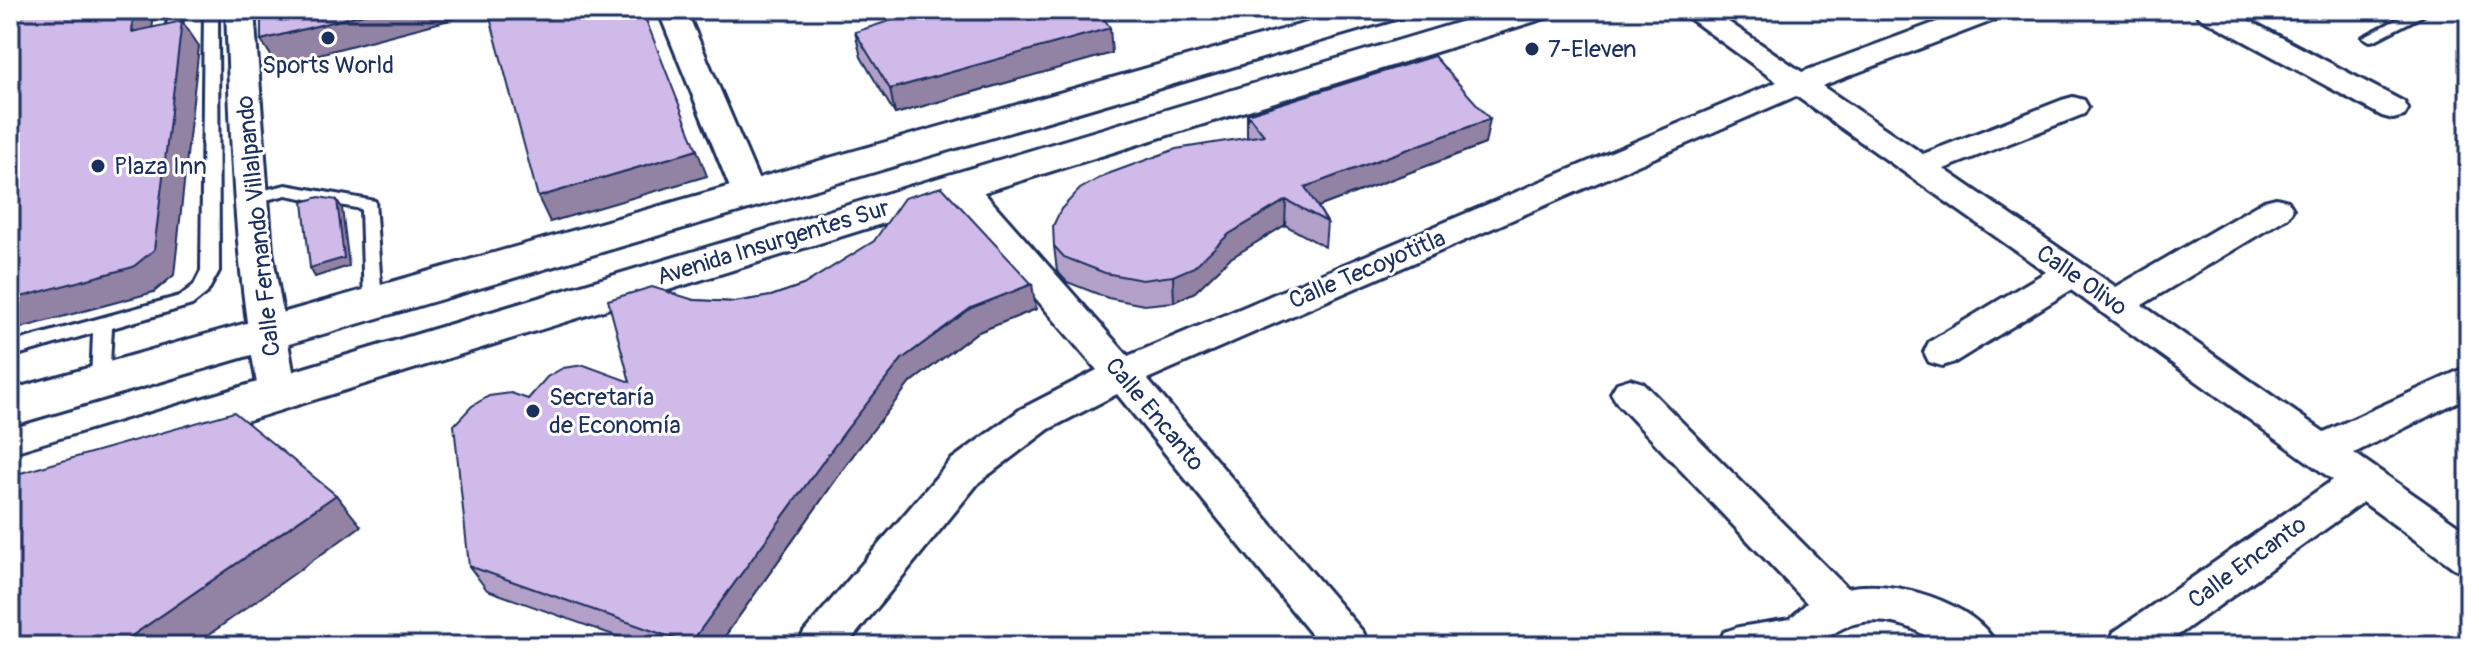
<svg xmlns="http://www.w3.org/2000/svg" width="2479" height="656" viewBox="0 0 2479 656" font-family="Pangolin,sans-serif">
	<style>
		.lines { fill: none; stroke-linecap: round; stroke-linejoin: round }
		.service-casing { stroke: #1b2f5e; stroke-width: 6 }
		.minor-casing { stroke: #1b2f5e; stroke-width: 6 }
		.secondary-casing { stroke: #1b2f5e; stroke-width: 6 }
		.service { fill: #fff; fill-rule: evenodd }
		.minor { fill: #fff; fill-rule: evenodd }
		.secondary { fill: #fff; fill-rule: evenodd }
		.wall { fill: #b3a0c9; stroke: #1b2f5e; stroke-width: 2 }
		.shaded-wall { fill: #9282a4; stroke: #1b2f5e; stroke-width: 2 }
		.building { fill: #d0baea; stroke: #1b2f5e; stroke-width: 2 }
		.poi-dot { fill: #1b2f5e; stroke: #fff; stroke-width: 3 }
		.labels { text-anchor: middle; stroke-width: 6; stroke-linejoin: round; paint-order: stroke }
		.poi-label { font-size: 24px; fill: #1b2f5e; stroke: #fff; text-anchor: start }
		.street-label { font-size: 24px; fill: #1b2f5e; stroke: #fff }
	</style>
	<rect width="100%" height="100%" fill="#fff"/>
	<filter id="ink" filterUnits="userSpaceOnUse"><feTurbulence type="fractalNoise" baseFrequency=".0125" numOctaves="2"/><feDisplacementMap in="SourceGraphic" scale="16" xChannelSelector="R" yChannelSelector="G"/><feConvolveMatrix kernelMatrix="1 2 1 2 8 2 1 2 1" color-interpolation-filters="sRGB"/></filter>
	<g filter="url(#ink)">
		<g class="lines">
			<g class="service-casing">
				<g id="service">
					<path d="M 171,10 L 185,10 L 179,31 L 172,35 L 165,31 Z"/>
					<path d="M 204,10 L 218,10 L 219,271 L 207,293 L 192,305 L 112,328 L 109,382 L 107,387 L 93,387 L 91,382 L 93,333 L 10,357 L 10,343 L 180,296 L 194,285 L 201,271 Z"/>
					<path d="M 2415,10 L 2433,10 L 2375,40 L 2370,41 L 2363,37 Z"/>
					<path d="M 286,185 L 375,201 L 382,303 L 379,307 L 367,307 L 364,303 L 361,209 L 286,195 L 250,204 L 242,199 L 244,195 Z"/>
				</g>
			</g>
			<g class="minor-casing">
				<g id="minor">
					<path d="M 226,10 L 254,10 L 272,251 L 297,394 L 291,404 L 278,408 L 265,404 L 259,394 C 234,267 231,139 226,10 Z"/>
					<path d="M 658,10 L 686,10 L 765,195 L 761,203 L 749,206 L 737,203 L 733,195 Z"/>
					<path d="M 1678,10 L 1711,10 L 1802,72 L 1969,10 L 2009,10 L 2005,16 L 1822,86 L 1923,154 L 2062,100 L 2073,97 L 2084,100 L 2088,107 L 2084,114 L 1944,169 L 2116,287 L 2264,201 L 2276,198 L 2288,201 L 2293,209 L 2288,217 L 2142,305 L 2324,432 L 2469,366 L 2469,396 L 2354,453 L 2469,533 L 2469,574 L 2454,568 L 2363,502 L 2163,646 L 2107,646 L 2114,632 L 2333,480 L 2071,290 L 1955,362 L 1942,366 L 1929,362 L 1924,352 L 1929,342 L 2046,272 L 1796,96 L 1147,379 L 1363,632 L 1370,646 L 1321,646 L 1117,394 L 1049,429 L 979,482 L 846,646 L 797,646 L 804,632 L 951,460 L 1021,409 L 1097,370 L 947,194 L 943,186 L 947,178 L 959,175 L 971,178 L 1128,356 L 1777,82 Z"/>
					<path d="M 2194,10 L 2229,10 L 2404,102 L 2408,109 L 2404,116 L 2393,119 L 2382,116 L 2198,16 Z"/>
					<path d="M 1630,379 L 1643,383 L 1847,588 C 1892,578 1976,602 1997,646 C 1981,646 1955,651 1940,645 C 1931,641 1923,633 1913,629 C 1882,616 1842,618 1821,646 L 1717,646 L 1724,632 L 1739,627 L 1790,619 L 1807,603 L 1617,403 L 1611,393 L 1617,383 Z"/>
				</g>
			</g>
			<g class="secondary-casing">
				<g id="secondary">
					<path d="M 1352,10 L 1407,10 L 1402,17 L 10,426 L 10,390 Z"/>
					<path d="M 1500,10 L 1554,10 L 1549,17 L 10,494 L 10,456 Z"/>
				</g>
			</g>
			<use href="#service" class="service"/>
			<use href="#minor" class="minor"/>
			<use href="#secondary" class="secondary"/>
		</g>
		<g class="wall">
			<path d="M 855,32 L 1112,53 L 895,114 L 861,57 Z"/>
			<path d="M 1247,114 L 1485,144 L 1318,207 L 1327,222 L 1325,247 L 1285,225 L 1229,259 L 1195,292 L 1174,302 L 1144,305 L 1108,298 L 1067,282 L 1057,271 L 1054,246 L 1247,138 Z"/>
			<path d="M 803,285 L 1036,309 L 976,333 L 909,384 L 854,454 L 718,646 L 644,646 L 487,590 L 469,566 L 528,399 L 630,382 L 694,300 L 735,302 L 771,296 Z"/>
		</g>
		<g class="shaded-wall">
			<path d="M 134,10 L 154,10 L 150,56 L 132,32 Z"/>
			<path d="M 379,10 L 484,11 L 277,65 L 261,40 Z"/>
			<path d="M 182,21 L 199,46 L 174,275 L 154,292 L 10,331 L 10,300 Z"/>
			<path d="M 1110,28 L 1112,53 L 895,114 L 890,89 Z"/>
			<path d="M 1490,119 L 1485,144 L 1307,211 L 1305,187 Z"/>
			<path d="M 697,150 L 707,176 L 550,222 L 538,197 Z"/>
			<path d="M 337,200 L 342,208 L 349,266 L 315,277 L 310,268 Z"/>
			<path d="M 1286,200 L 1285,225 L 1229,259 L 1195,292 L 1174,302 L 1173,276 L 1229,234 Z"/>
			<path d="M 1032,284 L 1036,309 L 976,333 L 909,384 L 854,454 L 718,646 L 691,646 L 690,644 L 846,430 L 902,359 L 971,308 Z"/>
			<path d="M 336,495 L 361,526 L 193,646 L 117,646 Z"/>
		</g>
		<g class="building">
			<path d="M 10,10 L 134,10 L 132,32 L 182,21 L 154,250 L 133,267 L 10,300 Z"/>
			<path d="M 261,10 L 379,10 L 261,40 Z"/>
			<path d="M 488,10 L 642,10 L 697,150 L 538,197 Z"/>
			<path d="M 923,10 L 1099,10 L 1110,28 L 890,89 L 855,32 Z"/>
			<path d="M 1434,56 L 1490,119 L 1305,187 L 1327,222 L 1286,200 L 1229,234 L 1194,267 L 1173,276 L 1142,280 L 1105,273 L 1064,257 L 1054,246 L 1053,226 L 1061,209 L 1080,189 L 1105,175 L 1176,149 L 1264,135 L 1247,114 Z"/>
			<path d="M 942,187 L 1032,284 L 971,308 L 902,359 L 846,430 L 690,644 L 469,566 L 454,425 L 472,406 L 489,396 L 511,393 L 528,399 L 547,377 L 563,368 L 584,365 L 630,382 L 608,300 L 652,287 L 694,300 L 735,302 L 771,296 L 803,285 L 874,241 L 904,198 Z"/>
			<path d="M 319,197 L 337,200 L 344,258 L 310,268 L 303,202 Z"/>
			<path d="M 234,412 L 336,495 L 117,646 L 10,646 L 10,476 Z"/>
		</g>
	</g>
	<g class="poi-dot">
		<circle cx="328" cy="38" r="8"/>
		<circle cx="1532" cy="49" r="8"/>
		<circle cx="98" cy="166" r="8"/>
		<circle cx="533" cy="411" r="8"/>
	</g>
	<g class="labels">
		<g class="poi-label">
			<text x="1548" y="57">7-Eleven</text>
			<text x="328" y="73" text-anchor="middle">Sports World</text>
			<text x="114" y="174">Plaza Inn</text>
			<text x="549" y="405">Secretaría<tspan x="549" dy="28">de Economía</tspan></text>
		</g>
		<g class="street-label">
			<text transform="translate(258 226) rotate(-96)" y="8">Calle Fernando Villalpando</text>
			<text transform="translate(773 242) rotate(-17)" y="8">Avenida Insurgentes Sur</text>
			<text transform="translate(1367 269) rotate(-23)" y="8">Calle Tecoyotitla</text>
			<text transform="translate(2082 280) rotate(35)" y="8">Calle Olivo</text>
			<text transform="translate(1155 414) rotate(50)" y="8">Calle Encanto</text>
			<text transform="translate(2247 562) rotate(-36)" y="8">Calle Encanto</text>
		</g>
	</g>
	<rect width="2479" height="656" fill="none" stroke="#fff" stroke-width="40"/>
	<rect x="20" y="20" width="2439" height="616" fill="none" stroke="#1b2f5e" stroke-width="3" filter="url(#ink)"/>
</svg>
